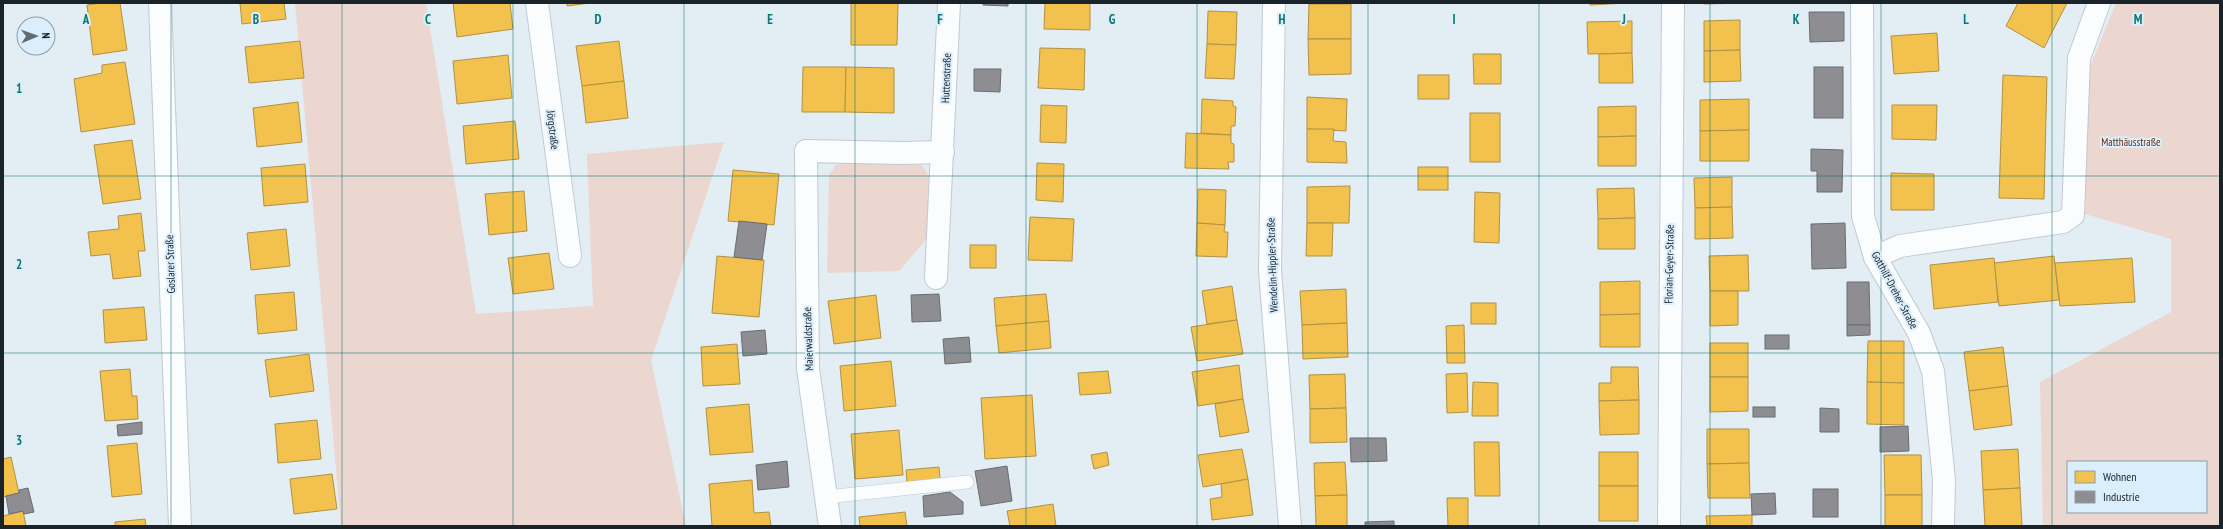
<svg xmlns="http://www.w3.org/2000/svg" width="2223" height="529" viewBox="0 0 2223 529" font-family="'PT Sans Narrow',sans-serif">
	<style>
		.green { fill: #ecd6d0; fill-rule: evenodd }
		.homes { fill: #f2c14e; stroke: #b19243 }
		.industry { fill: #8d8d92; stroke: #6a6d72 }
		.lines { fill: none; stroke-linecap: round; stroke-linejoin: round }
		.lane-casing { stroke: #c1cad1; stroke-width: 14 }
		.street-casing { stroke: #c1cad1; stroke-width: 24 }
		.lane { stroke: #fbfcfd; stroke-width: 13 }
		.street { stroke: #fbfcfd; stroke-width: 22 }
		.grid { fill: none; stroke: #0f766e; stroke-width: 1; stroke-opacity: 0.55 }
		.labels { text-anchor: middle; stroke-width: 4; stroke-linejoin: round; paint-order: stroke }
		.street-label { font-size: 11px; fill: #1a2329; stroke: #daeefc }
		.park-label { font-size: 11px; fill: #692c15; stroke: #daeefc }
		.grid-label { font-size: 13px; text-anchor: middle; font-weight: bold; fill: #0f766e; stroke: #daeefc; stroke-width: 4; stroke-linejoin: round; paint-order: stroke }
	</style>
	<rect width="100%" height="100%" fill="#e2edf4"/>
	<g class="green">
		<path d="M 295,3 L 426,3 L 476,314 L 593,306 L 587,154 L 724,142 L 651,360 L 686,526 L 341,526 Z"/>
		<path d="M 2116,3 L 2220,3 L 2220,526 L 2043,526 L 2040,382 L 2171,312 L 2171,239 L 2085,214 L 2089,69 ZM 2068,462 L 2206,462 L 2206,512 L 2068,512 Z"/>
		<path d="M 853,161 L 922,165 L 934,184 L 931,234 L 899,271 L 827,273 L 829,175 L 836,165 Z"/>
	</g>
	<g class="homes">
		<path d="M 101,3 L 120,3 L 127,50 L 93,55 L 87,5 Z"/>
		<path d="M 240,3 L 284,3 L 286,19 L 242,24 Z"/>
		<path d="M 453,3 L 510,3 L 513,29 L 457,37 Z"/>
		<path d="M 567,3 L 590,3 L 567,6 Z"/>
		<path d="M 851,3 L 898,3 L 897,45 L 851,45 Z"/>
		<path d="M 1045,3 L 1090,3 L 1090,30 L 1044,29 Z"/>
		<path d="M 1590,3 L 1627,3 L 1590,5 Z"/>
		<path d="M 1704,3 L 1747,3 L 1704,4 Z"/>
		<path d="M 2018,3 L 2067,3 L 2044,48 L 2006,26 Z"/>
		<path d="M 1309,4 L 1351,4 L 1351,39 L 1308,39 Z"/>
		<path d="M 1208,11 L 1237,12 L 1236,45 L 1207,44 Z"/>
		<path d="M 1740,20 L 1740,50 L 1704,51 L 1704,21 Z"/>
		<path d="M 1632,21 L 1632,53 L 1588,54 L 1587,22 Z"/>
		<path d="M 1937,33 L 1939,71 L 1894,74 L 1891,36 Z"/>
		<path d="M 1308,39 L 1351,39 L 1351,74 L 1309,75 Z"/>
		<path d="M 300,41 L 304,78 L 249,83 L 245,47 Z"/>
		<path d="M 619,41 L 624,81 L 582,86 L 576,46 Z"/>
		<path d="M 1207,44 L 1236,45 L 1234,79 L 1205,78 Z"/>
		<path d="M 1040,48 L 1085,49 L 1084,90 L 1038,88 Z"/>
		<path d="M 1740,50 L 1741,81 L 1704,82 L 1704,51 Z"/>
		<path d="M 1632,53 L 1633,83 L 1599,83 L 1599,54 Z"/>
		<path d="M 1473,54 L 1501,54 L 1501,84 L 1474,84 Z"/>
		<path d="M 508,55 L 512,98 L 457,104 L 453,61 Z"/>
		<path d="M 125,62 L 135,124 L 81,132 L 74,79 L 102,73 L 102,65 Z"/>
		<path d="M 803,67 L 846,67 L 845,112 L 802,112 Z"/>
		<path d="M 846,67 L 894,68 L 894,113 L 845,112 Z"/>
		<rect x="1418" y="75" width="31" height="24"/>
		<path d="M 2003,75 L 2047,77 L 2044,199 L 1999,198 Z"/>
		<path d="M 624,81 L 628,118 L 586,123 L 582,86 Z"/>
		<path d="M 1307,97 L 1347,99 L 1346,131 L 1307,129 Z"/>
		<path d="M 1202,99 L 1233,101 L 1233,106 L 1236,107 L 1235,126 L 1231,126 L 1231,135 L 1201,133 Z"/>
		<path d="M 1749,99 L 1749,130 L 1700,131 L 1700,100 Z"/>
		<path d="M 298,102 L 302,142 L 257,147 L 253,108 Z"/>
		<path d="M 1041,105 L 1067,106 L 1066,143 L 1040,142 Z"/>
		<path d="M 1892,105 L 1937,105 L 1936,140 L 1892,139 Z"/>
		<path d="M 1636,106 L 1636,136 L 1598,137 L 1598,107 Z"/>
		<rect x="1470" y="113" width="30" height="49"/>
		<path d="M 515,121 L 519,159 L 466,164 L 463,126 Z"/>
		<path d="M 1307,129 L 1334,129 L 1333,141 L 1346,142 L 1347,163 L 1307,162 Z"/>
		<path d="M 1749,130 L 1749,161 L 1700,161 L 1700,131 Z"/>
		<path d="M 1186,133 L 1231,135 L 1231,143 L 1234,144 L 1234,162 L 1228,162 L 1229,169 L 1185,168 Z"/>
		<path d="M 1636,136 L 1636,166 L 1598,166 L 1598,137 Z"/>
		<path d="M 132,140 L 141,199 L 103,204 L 94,145 Z"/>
		<path d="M 1037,163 L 1064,164 L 1063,202 L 1036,200 Z"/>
		<path d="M 305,164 L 308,202 L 264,206 L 261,168 Z"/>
		<rect x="1418" y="167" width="30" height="23"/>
		<path d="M 733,170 L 779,174 L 774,225 L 728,221 Z"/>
		<path d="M 1891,173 L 1934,174 L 1934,210 L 1891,210 Z"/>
		<path d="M 1732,177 L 1732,207 L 1695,208 L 1694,178 Z"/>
		<path d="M 1350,186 L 1349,223 L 1307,223 L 1307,187 Z"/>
		<path d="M 1634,188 L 1635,218 L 1598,219 L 1597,189 Z"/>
		<path d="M 1198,189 L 1226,190 L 1225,225 L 1197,223 Z"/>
		<path d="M 524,191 L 527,231 L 489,235 L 485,194 Z"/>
		<path d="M 1475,192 L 1500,193 L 1499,243 L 1474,242 Z"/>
		<path d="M 1732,207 L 1733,238 L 1695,239 L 1695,208 Z"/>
		<path d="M 141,213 L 145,251 L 138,251 L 141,276 L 113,279 L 110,254 L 91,256 L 88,232 L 119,229 L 118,216 Z"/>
		<path d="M 1030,217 L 1074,219 L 1072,261 L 1028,260 Z"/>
		<path d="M 1635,218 L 1635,249 L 1598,249 L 1598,219 Z"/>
		<path d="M 1197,223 L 1225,225 L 1224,232 L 1228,232 L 1227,257 L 1196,256 Z"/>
		<path d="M 1307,223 L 1333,223 L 1332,256 L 1306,256 Z"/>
		<path d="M 286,229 L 290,266 L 251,270 L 247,233 Z"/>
		<rect x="970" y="245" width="26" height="23"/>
		<path d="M 549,253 L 554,289 L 513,294 L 508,258 Z"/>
		<path d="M 1748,255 L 1749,291 L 1710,291 L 1709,256 Z"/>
		<path d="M 717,256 L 764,260 L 759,317 L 712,313 Z"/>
		<path d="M 2054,256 L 2059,300 L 1999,306 L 1994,263 Z"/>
		<path d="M 1994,258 L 1998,302 L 1934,309 L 1930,265 Z"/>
		<path d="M 2132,258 L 2135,302 L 2060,306 L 2055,263 Z"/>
		<path d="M 1640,281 L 1640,314 L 1600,315 L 1600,282 Z"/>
		<path d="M 1232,286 L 1237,320 L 1207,324 L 1202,291 Z"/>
		<path d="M 1346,289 L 1347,323 L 1302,325 L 1300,291 Z"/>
		<path d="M 1710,291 L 1738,291 L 1738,325 L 1710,326 Z"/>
		<path d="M 294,292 L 297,330 L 258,334 L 255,295 Z"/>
		<path d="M 1046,294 L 1049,321 L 996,326 L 994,298 Z"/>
		<path d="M 876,295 L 881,338 L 834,344 L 828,301 Z"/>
		<rect x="1471" y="303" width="25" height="21"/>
		<path d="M 144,307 L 147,340 L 105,343 L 103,310 Z"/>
		<path d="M 1640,314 L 1640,347 L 1600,347 L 1600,315 Z"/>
		<path d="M 1237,320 L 1243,354 L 1197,361 L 1191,327 Z"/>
		<path d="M 1049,321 L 1051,348 L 999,353 L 996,326 Z"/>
		<path d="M 1347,323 L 1348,357 L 1303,359 L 1302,325 Z"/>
		<path d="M 1464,325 L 1465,363 L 1447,363 L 1446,326 Z"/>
		<path d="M 1868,341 L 1904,341 L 1904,383 L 1867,382 Z"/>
		<rect x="1710" y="343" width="38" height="34"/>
		<path d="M 737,344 L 740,384 L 703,386 L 701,347 Z"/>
		<path d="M 2003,347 L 2008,386 L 1969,391 L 1964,352 Z"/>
		<path d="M 309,354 L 314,391 L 270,397 L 265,360 Z"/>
		<path d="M 891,361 L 896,406 L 844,411 L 840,366 Z"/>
		<path d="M 1239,365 L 1243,399 L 1198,406 L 1192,372 Z"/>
		<path d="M 1611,367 L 1638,367 L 1639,400 L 1599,401 L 1599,383 L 1611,383 Z"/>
		<path d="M 130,369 L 132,396 L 137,396 L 138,419 L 105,421 L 100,371 Z"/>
		<path d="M 1108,371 L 1111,393 L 1080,395 L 1078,373 Z"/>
		<path d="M 1467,373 L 1468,412 L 1447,413 L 1446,374 Z"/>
		<path d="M 1345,374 L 1346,408 L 1310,409 L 1309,375 Z"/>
		<path d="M 1710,377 L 1748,377 L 1748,411 L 1710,412 Z"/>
		<path d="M 1473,382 L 1498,383 L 1498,416 L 1472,416 Z"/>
		<path d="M 1867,382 L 1904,383 L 1904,425 L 1867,424 Z"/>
		<path d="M 2008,386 L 2012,425 L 1974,430 L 1969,391 Z"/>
		<path d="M 1032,395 L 1036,456 L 985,459 L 981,398 Z"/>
		<path d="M 1243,399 L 1249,432 L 1220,437 L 1215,404 Z"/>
		<path d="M 1639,400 L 1639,434 L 1600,435 L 1599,401 Z"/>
		<path d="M 749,404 L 753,452 L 710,455 L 706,408 Z"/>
		<path d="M 1346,408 L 1347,442 L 1310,443 L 1310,409 Z"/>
		<path d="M 317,420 L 321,459 L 278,463 L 275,424 Z"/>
		<path d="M 1707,429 L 1749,429 L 1749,463 L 1707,464 Z"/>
		<path d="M 899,430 L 903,475 L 855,479 L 851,434 Z"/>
		<path d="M 1474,442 L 1499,442 L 1500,496 L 1475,496 Z"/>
		<path d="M 137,443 L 142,494 L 112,497 L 107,446 Z"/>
		<path d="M 1242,449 L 1248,479 L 1203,487 L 1198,455 Z"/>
		<path d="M 2018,449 L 2020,488 L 1983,490 L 1981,451 Z"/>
		<path d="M 1107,452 L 1109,465 L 1094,469 L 1091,455 Z"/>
		<rect x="1599" y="452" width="39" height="34"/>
		<path d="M 1884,455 L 1921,455 L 1922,495 L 1885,495 Z"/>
		<path d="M 11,457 L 19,493 L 3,497 L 3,459 Z"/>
		<path d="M 1345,462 L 1347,495 L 1315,496 L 1314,463 Z"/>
		<path d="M 1749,463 L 1750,498 L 1708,498 L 1707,464 Z"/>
		<path d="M 939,467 L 940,479 L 907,482 L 906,470 Z"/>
		<path d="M 332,474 L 337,509 L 294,514 L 290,479 Z"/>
		<path d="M 1248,479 L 1253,515 L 1212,520 L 1210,499 L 1222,497 L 1221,484 Z"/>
		<path d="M 752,480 L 754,513 L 769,512 L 771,526 L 712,526 L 709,484 Z"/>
		<rect x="1599" y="486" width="39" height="35"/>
		<path d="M 2020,488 L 2022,526 L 1985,526 L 1983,490 Z"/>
		<path d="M 1347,495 L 1347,526 L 1316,526 L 1315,496 Z"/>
		<rect x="1885" y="495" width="37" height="31"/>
		<path d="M 1447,498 L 1468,498 L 1468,526 L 1448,526 Z"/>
		<path d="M 1053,504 L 1056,526 L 1010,526 L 1007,511 Z"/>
		<path d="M 23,511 L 26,526 L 3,526 L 3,516 Z"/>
		<path d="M 905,512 L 907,526 L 860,526 L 859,517 Z"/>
		<path d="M 1752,515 L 1752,526 L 1707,526 L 1706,516 Z"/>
		<path d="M 145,519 L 146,526 L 115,526 L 115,522 Z"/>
	</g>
	<g class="industry">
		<path d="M 983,3 L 1008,3 L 1008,6 L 983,5 Z"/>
		<path d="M 1809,12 L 1844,12 L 1844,41 L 1810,42 Z"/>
		<rect x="1814" y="67" width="29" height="51"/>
		<path d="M 974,69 L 1001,69 L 1000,92 L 974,91 Z"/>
		<path d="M 1811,149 L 1843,150 L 1842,192 L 1817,192 L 1817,171 L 1811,171 Z"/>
		<path d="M 739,221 L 767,224 L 762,260 L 734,257 Z"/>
		<path d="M 1845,223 L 1846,268 L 1812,269 L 1811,224 Z"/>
		<path d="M 1847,282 L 1869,282 L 1870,325 L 1847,325 Z"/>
		<path d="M 939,294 L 941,321 L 912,322 L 911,295 Z"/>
		<path d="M 1847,325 L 1870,325 L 1870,335 L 1847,336 Z"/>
		<path d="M 765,330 L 767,354 L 743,356 L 741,332 Z"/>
		<rect x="1765" y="335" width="24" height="14"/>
		<path d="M 969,337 L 971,362 L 945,364 L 943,339 Z"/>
		<rect x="1753" y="407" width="22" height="10"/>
		<path d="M 1820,408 L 1839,409 L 1839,432 L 1820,432 Z"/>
		<path d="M 142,422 L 142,434 L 118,436 L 117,425 Z"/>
		<path d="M 1908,426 L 1909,451 L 1880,452 L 1880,427 Z"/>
		<path d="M 1350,438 L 1386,438 L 1387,461 L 1351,462 Z"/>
		<path d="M 787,461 L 789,487 L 758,490 L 756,465 Z"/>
		<path d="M 1007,466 L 1012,501 L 981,506 L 975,471 Z"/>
		<path d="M 28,488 L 34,512 L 24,514 L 23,511 L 9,514 L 6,496 L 19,493 L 19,490 Z"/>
		<rect x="1813" y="489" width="25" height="28"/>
		<path d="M 950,492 L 963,502 L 963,514 L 924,517 L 923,496 Z"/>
		<path d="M 1775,493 L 1776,514 L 1752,515 L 1751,494 Z"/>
		<path d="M 1394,521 L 1394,526 L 1365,526 L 1365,522 Z"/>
	</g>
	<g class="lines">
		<g class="lane-casing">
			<path id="lane" d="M 826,497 L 967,482"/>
		</g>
		<g class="street-casing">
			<g id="street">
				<path d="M 160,3 L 180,526"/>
				<path d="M 537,3 L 570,256"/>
				<path d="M 1274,3 L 1270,271 L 1290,526"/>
				<path d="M 1862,3 L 1863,216 L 1875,257 L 1919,333 L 1933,371 L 1944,480 L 1943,526"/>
				<path d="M 1875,257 L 1900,246 L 2063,222 L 2073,215 L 2079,58 L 2099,3"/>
				<path d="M 936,278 L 949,3"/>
				<path d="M 830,526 L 808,369 L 806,151 L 902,153 L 943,152"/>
				<path d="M 1669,526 L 1673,3"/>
			</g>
		</g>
		<use href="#lane" class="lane"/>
		<use href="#street" class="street"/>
	</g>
	<path class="grid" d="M 171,3 L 171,526M 342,3 L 342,526M 513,3 L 513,526M 684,3 L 684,526M 855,3 L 855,526M 1026,3 L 1026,526M 1197,3 L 1197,526M 1368,3 L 1368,526M 1539,3 L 1539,526M 1710,3 L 1710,526M 1881,3 L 1881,526M 2052,3 L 2052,526M 3,176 L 2220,176M 3,353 L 2220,353"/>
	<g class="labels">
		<g class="street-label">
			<text transform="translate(946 78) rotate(-88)" y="4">Huttenstraße</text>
			<text transform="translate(553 130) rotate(83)" y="4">Jörgstraße</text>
			<text transform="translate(170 264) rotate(-92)" y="4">Goslarer Straße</text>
			<text transform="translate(1669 264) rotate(-89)" y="4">Florian-Geyer-Straße</text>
			<text transform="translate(1272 265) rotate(-92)" y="4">Wendelin-Hippler-Straße</text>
			<text transform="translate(1895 290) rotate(62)" y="4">Gotthilf-Dreher-Straße</text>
			<text transform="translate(808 339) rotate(-92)" y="4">Maierwaldstraße</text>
		</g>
		<g class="park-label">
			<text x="2131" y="146">Matthäusstraße</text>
		</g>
	</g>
	<g class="grid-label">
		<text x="86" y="24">A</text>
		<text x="256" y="24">B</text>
		<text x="428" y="24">C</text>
		<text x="598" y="24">D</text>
		<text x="770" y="24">E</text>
		<text x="940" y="24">F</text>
		<text x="1112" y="24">G</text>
		<text x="1282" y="24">H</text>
		<text x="1454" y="24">I</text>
		<text x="1624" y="24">J</text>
		<text x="1796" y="24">K</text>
		<text x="1966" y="24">L</text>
		<text x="2138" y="24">M</text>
		<text x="19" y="93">1</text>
		<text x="19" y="269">2</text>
		<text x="19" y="445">3</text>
	</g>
	<rect width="2223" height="529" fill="none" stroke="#1a2329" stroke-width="8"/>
	<rect x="2067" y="461" width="140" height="52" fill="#daeefc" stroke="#8d9da8"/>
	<rect x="2075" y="471" width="20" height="12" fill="#f2c14e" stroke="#8d9da8"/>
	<text x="2103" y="481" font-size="12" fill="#1a2329">Wohnen</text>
	<rect x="2075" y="491" width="20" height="12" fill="#8d8d92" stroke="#8d9da8"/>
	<text x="2103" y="501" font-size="12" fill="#1a2329">Industrie</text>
	<g transform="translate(36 36) rotate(88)"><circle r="19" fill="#daeefc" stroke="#8d9da8"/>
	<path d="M0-3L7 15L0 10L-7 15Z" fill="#606a70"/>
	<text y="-6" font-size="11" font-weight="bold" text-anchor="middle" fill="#1a2329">N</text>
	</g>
</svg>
